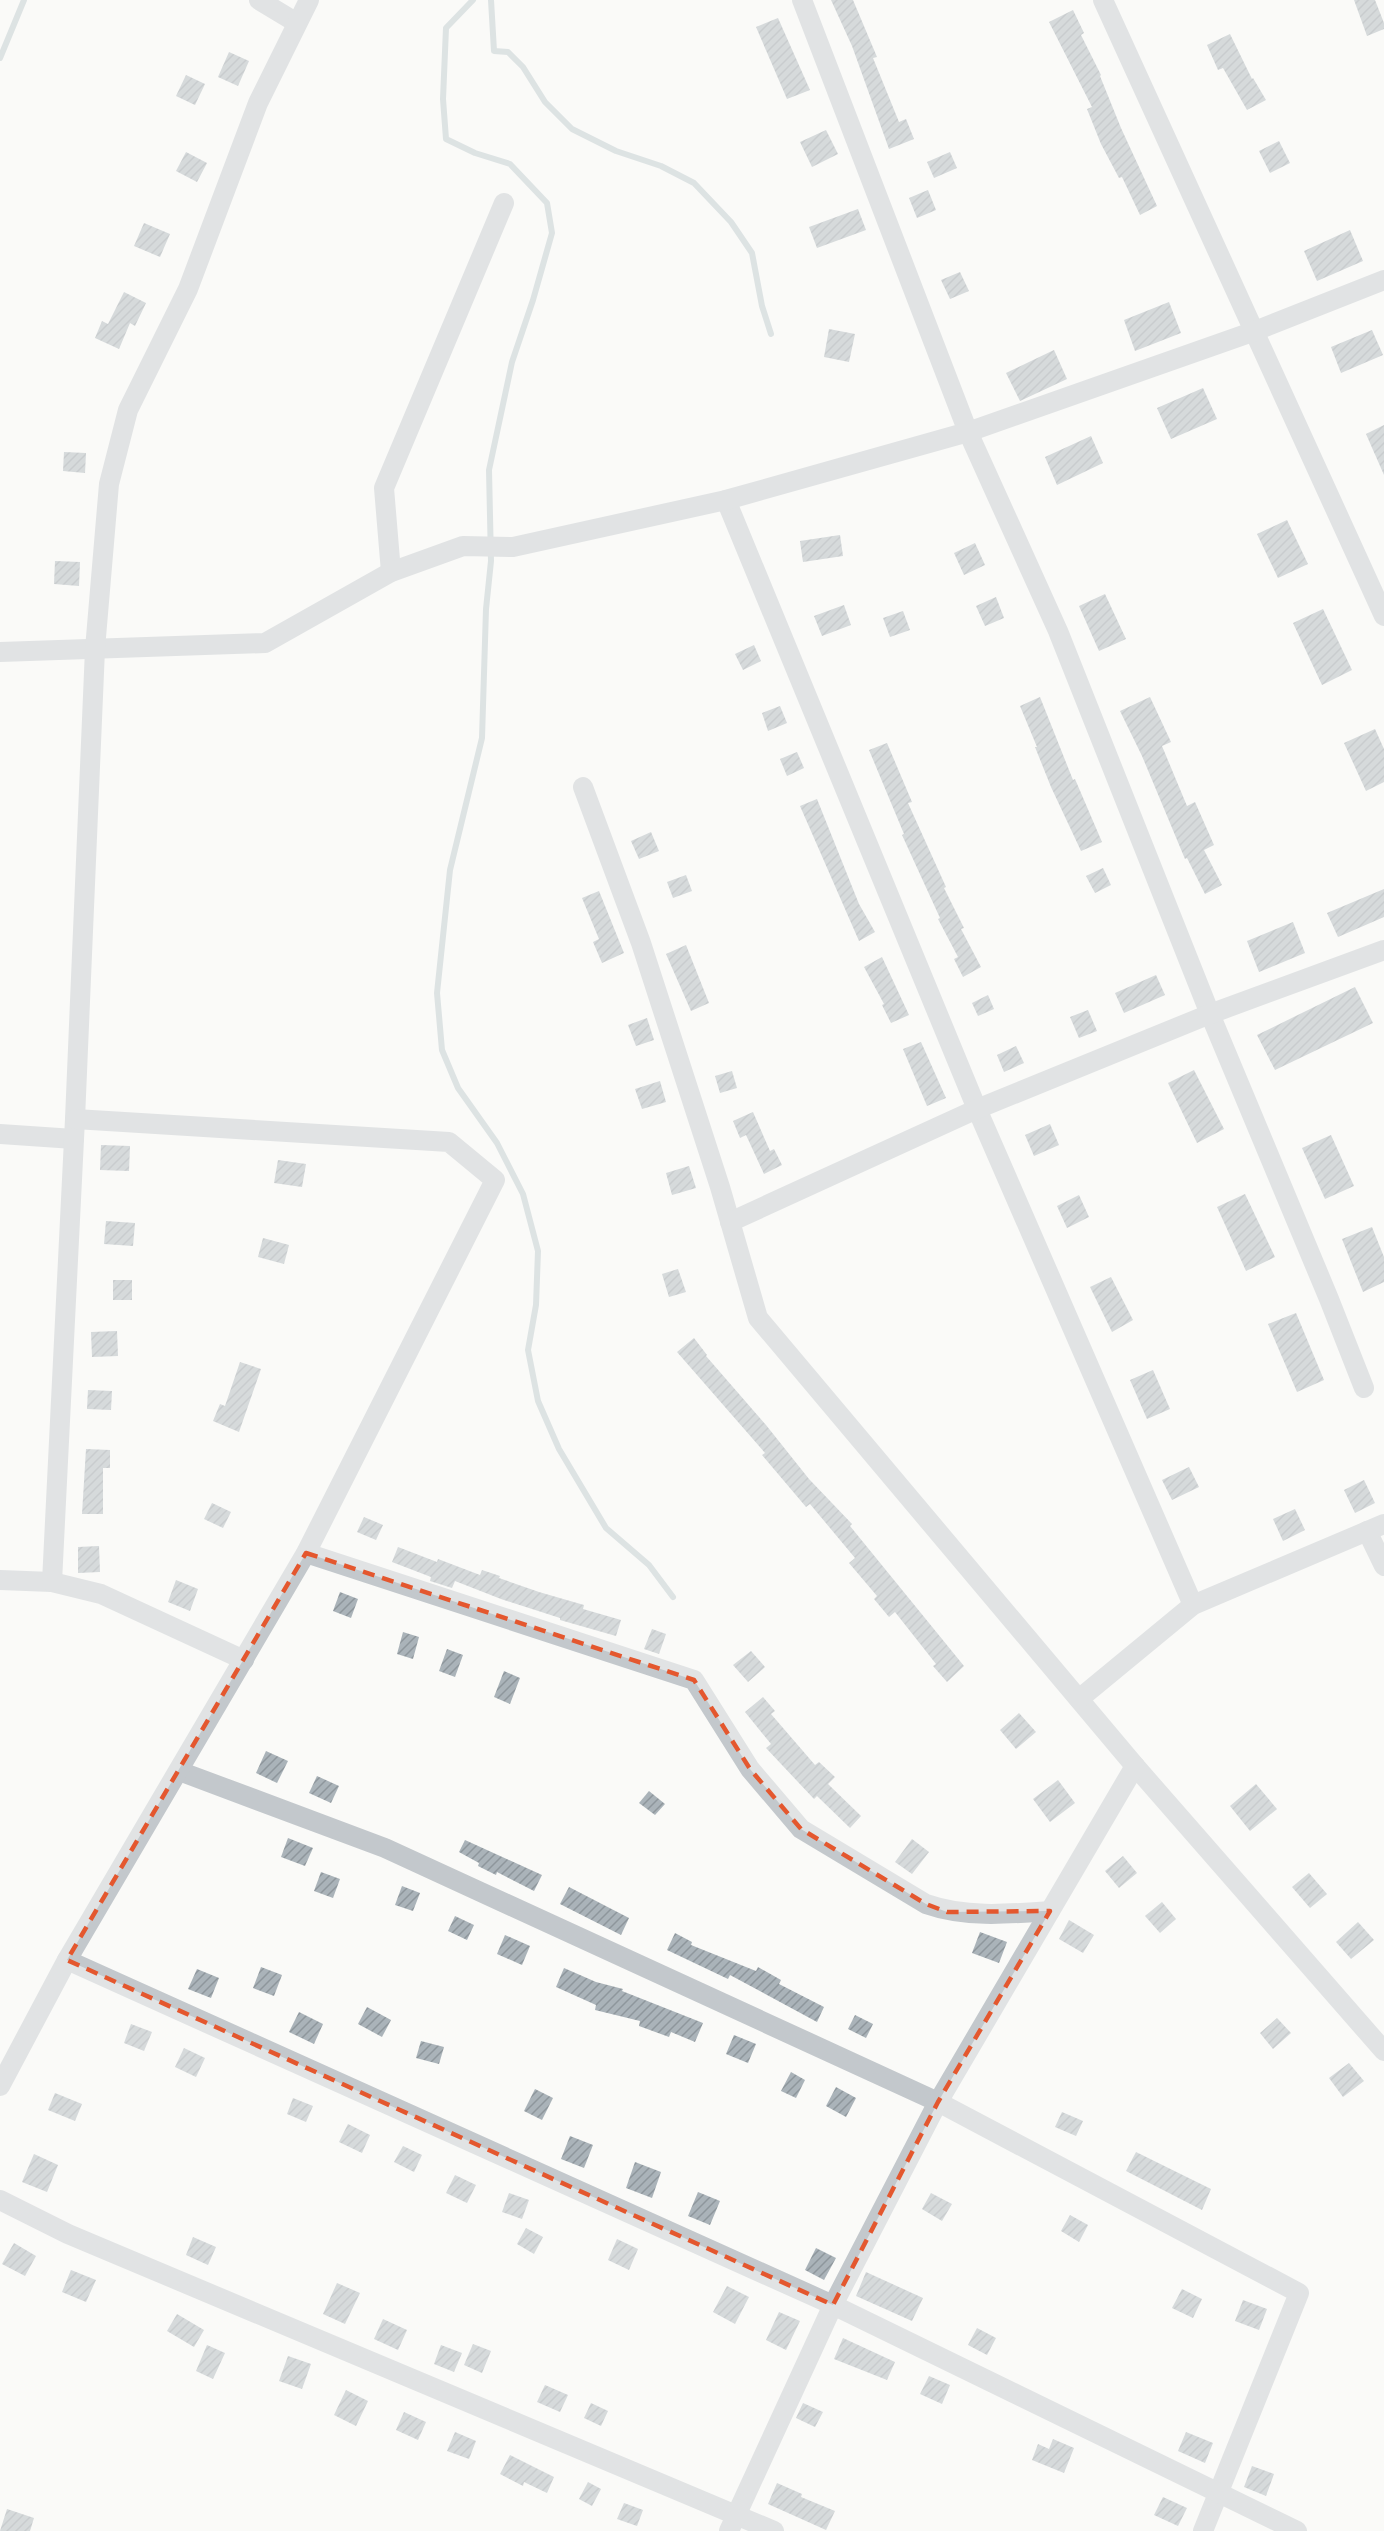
<svg xmlns="http://www.w3.org/2000/svg" width="1384" height="2531" viewBox="0 0 1384 2531" font-family="'DM Sans',sans-serif">
	<style>
		.lines { fill: none; stroke-linecap: round; stroke-linejoin: round }
		.stream { stroke: #bbc7cb; stroke-width: 6 }
		.building { fill: url(#building-hatch) }
		.minor { stroke: #c3c8cc; stroke-width: 20 }
		.marked { fill: none; stroke: #e4572e; stroke-width: 4.5; stroke-dasharray: 12 8; stroke-linejoin: round }
	</style>
	<defs>
		<pattern id="building-hatch" width="6" height="6" patternUnits="userSpaceOnUse" patternTransform="scale(1.5)"><rect width="6" height="6" fill="#aab3b9"/><path d="M-1 1l2-2M0 6l6-6M5 7l2-2" fill="none" stroke="#8e969c"/></pattern>
	</defs>
	<rect width="100%" height="100%" fill="#fafaf8"/>
	<g class="lines">
		<g class="stream">
			<path d="M 473,0 L 446,28 L 443,99 L 446,139 L 475,153 L 510,164 L 547,203 L 552,233 L 533,300 L 512,362 L 489,470 L 491,561 L 486,609 L 482,738 L 450,870 L 437,993 L 442,1050 L 458,1088 L 497,1143 L 523,1194 L 538,1251 L 536,1305 L 528,1350 L 538,1401 L 559,1449 L 606,1528 L 649,1565 L 673,1597"/>
			<path d="M 491,0 L 494,51 L 508,52 L 523,67 L 545,102 L 572,129 L 616,151 L 661,166 L 694,183 L 731,222 L 752,253 L 762,306 L 771,334"/>
			<path d="M 0,58 L 24,0"/>
		</g>
	</g>
	<g class="building">
		<path d="M 831,0 L 853,0 L 877,57 L 873,58 L 899,122 L 906,119 L 914,139 L 889,149 L 852,46 Z"/>
		<path d="M 1354,0 L 1375,0 L 1384,23 L 1384,29 L 1367,36 Z"/>
		<path d="M 1073,10 L 1084,33 L 1081,35 L 1101,75 L 1100,76 L 1121,128 L 1157,206 L 1140,215 L 1122,177 L 1119,178 L 1101,144 L 1087,109 L 1092,107 L 1049,22 Z"/>
		<path d="M 778,18 L 810,90 L 787,99 L 756,27 Z"/>
		<path d="M 1230,34 L 1252,79 L 1253,78 L 1266,100 L 1247,110 L 1223,68 L 1218,70 L 1207,45 Z"/>
		<path d="M 229,52 L 249,61 L 238,86 L 218,77 Z"/>
		<path d="M 186,75 L 205,84 L 195,105 L 176,96 Z"/>
		<path d="M 826,130 L 838,154 L 812,167 L 800,142 Z"/>
		<path d="M 1279,141 L 1290,163 L 1270,173 L 1259,151 Z"/>
		<path d="M 186,152 L 207,163 L 197,182 L 176,171 Z"/>
		<path d="M 950,152 L 957,168 L 934,178 L 927,162 Z"/>
		<path d="M 928,190 L 936,210 L 917,218 L 909,198 Z"/>
		<path d="M 858,209 L 866,230 L 817,248 L 809,227 Z"/>
		<path d="M 144,223 L 170,234 L 160,257 L 134,246 Z"/>
		<path d="M 1350,230 L 1363,261 L 1317,281 L 1304,251 Z"/>
		<path d="M 960,272 L 969,291 L 950,299 L 941,280 Z"/>
		<path d="M 124,292 L 146,303 L 135,326 L 130,323 L 119,349 L 95,338 L 102,321 L 108,324 Z"/>
		<path d="M 1169,302 L 1181,333 L 1135,351 L 1124,320 Z"/>
		<path d="M 829,329 L 855,334 L 849,362 L 824,357 Z"/>
		<path d="M 1372,330 L 1383,355 L 1341,373 L 1331,347 Z"/>
		<path d="M 1054,350 L 1067,379 L 1020,401 L 1006,373 Z"/>
		<path d="M 1203,388 L 1217,419 L 1171,439 L 1157,408 Z"/>
		<path d="M 1384,425 L 1384,475 L 1366,434 Z"/>
		<path d="M 1091,436 L 1103,463 L 1057,485 L 1045,457 Z"/>
		<path d="M 64,452 L 86,453 L 85,473 L 63,471 Z"/>
		<path d="M 1287,520 L 1308,564 L 1278,578 L 1257,534 Z"/>
		<path d="M 840,535 L 843,556 L 803,562 L 800,541 Z"/>
		<path d="M 975,543 L 985,565 L 964,575 L 954,553 Z"/>
		<path d="M 55,561 L 80,562 L 79,586 L 54,584 Z"/>
		<path d="M 1105,594 L 1126,639 L 1099,651 L 1079,606 Z"/>
		<path d="M 996,597 L 1004,618 L 985,626 L 976,606 Z"/>
		<path d="M 844,605 L 851,625 L 822,636 L 814,616 Z"/>
		<path d="M 1323,609 L 1352,670 L 1322,685 L 1293,623 Z"/>
		<path d="M 903,611 L 910,630 L 890,637 L 883,618 Z"/>
		<path d="M 754,645 L 761,661 L 743,670 L 735,654 Z"/>
		<path d="M 1040,697 L 1073,780 L 1075,779 L 1102,842 L 1081,851 L 1051,787 L 1035,747 L 1037,747 L 1020,706 Z"/>
		<path d="M 1150,697 L 1171,742 L 1162,746 L 1187,806 L 1195,802 L 1214,845 L 1204,850 L 1222,885 L 1205,894 L 1187,858 L 1185,859 L 1142,756 L 1120,711 Z"/>
		<path d="M 780,706 L 787,723 L 768,731 L 762,713 Z"/>
		<path d="M 1375,729 L 1384,749 L 1384,782 L 1366,791 L 1344,743 Z"/>
		<path d="M 887,743 L 912,802 L 908,803 L 946,887 L 944,888 L 964,928 L 961,929 L 981,967 L 963,977 L 954,959 L 958,957 L 938,919 L 940,918 L 902,835 L 904,834 L 869,750 Z"/>
		<path d="M 797,752 L 804,768 L 787,776 L 780,759 Z"/>
		<path d="M 817,799 L 859,904 L 875,932 L 859,941 L 800,806 Z"/>
		<path d="M 651,832 L 659,851 L 639,859 L 631,841 Z"/>
		<path d="M 1103,868 L 1111,885 L 1095,893 L 1086,876 Z"/>
		<path d="M 686,875 L 692,891 L 673,898 L 667,882 Z"/>
		<path d="M 1384,889 L 1384,917 L 1338,937 L 1327,913 Z"/>
		<path d="M 599,891 L 624,953 L 602,963 L 593,942 L 599,939 L 582,898 Z"/>
		<path d="M 1293,922 L 1305,953 L 1259,972 L 1247,941 Z"/>
		<path d="M 686,945 L 709,1003 L 691,1011 L 666,954 Z"/>
		<path d="M 882,957 L 909,1015 L 891,1023 L 882,1005 L 884,1004 L 864,967 Z"/>
		<path d="M 1156,975 L 1165,995 L 1124,1013 L 1115,993 Z"/>
		<path d="M 1355,987 L 1373,1023 L 1275,1070 L 1257,1035 Z"/>
		<path d="M 988,995 L 994,1009 L 978,1016 L 972,1003 Z"/>
		<path d="M 1088,1010 L 1097,1031 L 1079,1038 L 1070,1017 Z"/>
		<path d="M 647,1018 L 654,1040 L 636,1046 L 628,1025 Z"/>
		<path d="M 921,1042 L 946,1098 L 927,1106 L 903,1049 Z"/>
		<path d="M 1016,1046 L 1024,1063 L 1004,1072 L 997,1055 Z"/>
		<path d="M 1194,1070 L 1224,1129 L 1197,1143 L 1168,1083 Z"/>
		<path d="M 732,1071 L 737,1088 L 720,1093 L 715,1076 Z"/>
		<path d="M 660,1081 L 666,1102 L 642,1109 L 635,1089 Z"/>
		<path d="M 753,1112 L 770,1151 L 774,1149 L 782,1165 L 764,1174 L 746,1135 L 740,1138 L 733,1121 Z"/>
		<path d="M 1050,1124 L 1059,1145 L 1034,1156 L 1025,1135 Z"/>
		<path d="M 1331,1135 L 1354,1186 L 1325,1199 L 1302,1148 Z"/>
		<path d="M 101,1145 L 130,1146 L 129,1171 L 100,1170 Z"/>
		<path d="M 278,1160 L 306,1164 L 302,1187 L 274,1183 Z"/>
		<path d="M 689,1166 L 696,1188 L 672,1195 L 666,1173 Z"/>
		<path d="M 1245,1194 L 1275,1257 L 1246,1271 L 1217,1207 Z"/>
		<path d="M 1079,1195 L 1089,1217 L 1067,1228 L 1057,1206 Z"/>
		<path d="M 106,1221 L 135,1223 L 133,1246 L 104,1244 Z"/>
		<path d="M 1372,1227 L 1384,1257 L 1384,1282 L 1363,1292 L 1342,1239 Z"/>
		<path d="M 263,1238 L 289,1245 L 284,1264 L 258,1257 Z"/>
		<path d="M 678,1269 L 686,1292 L 669,1297 L 662,1274 Z"/>
		<path d="M 1111,1277 L 1133,1320 L 1112,1332 L 1090,1287 Z"/>
		<rect x="113" y="1280" width="19" height="20"/>
		<path d="M 1296,1313 L 1324,1380 L 1297,1392 L 1268,1324 Z"/>
		<path d="M 117,1331 L 118,1356 L 92,1357 L 91,1332 Z"/>
		<path d="M 694,1338 L 707,1355 L 706,1356 L 766,1425 L 809,1479 L 852,1524 L 850,1526 L 964,1666 L 947,1682 L 933,1666 L 936,1664 L 895,1612 L 889,1617 L 874,1599 L 877,1596 L 849,1563 L 855,1558 L 810,1504 L 806,1507 L 762,1455 L 765,1453 L 677,1352 Z"/>
		<path d="M 240,1362 L 261,1369 L 239,1432 L 213,1421 L 220,1404 L 225,1406 Z"/>
		<path d="M 1153,1370 L 1170,1409 L 1147,1419 L 1130,1380 Z"/>
		<path d="M 88,1390 L 112,1391 L 111,1410 L 87,1409 Z"/>
		<path d="M 86,1449 L 110,1450 L 110,1468 L 103,1468 L 103,1514 L 82,1514 Z"/>
		<path d="M 1189,1467 L 1199,1487 L 1172,1500 L 1162,1480 Z"/>
		<path d="M 1364,1480 L 1375,1503 L 1355,1513 L 1344,1490 Z"/>
		<path d="M 212,1503 L 231,1512 L 223,1528 L 204,1519 Z"/>
		<path d="M 1295,1509 L 1305,1530 L 1283,1541 L 1273,1519 Z"/>
		<path d="M 364,1517 L 383,1525 L 376,1540 L 357,1532 Z"/>
		<path d="M 99,1546 L 100,1572 L 78,1573 L 78,1547 Z"/>
		<path d="M 398,1547 L 437,1562 L 438,1559 L 480,1575 L 482,1570 L 500,1576 L 499,1578 L 539,1592 L 584,1605 L 583,1609 L 621,1620 L 616,1636 L 560,1620 L 560,1618 L 501,1599 L 455,1581 L 452,1588 L 430,1581 L 431,1577 L 392,1562 Z"/>
		<path d="M 176,1580 L 198,1589 L 190,1611 L 168,1602 Z"/>
		<path d="M 340,1592 L 358,1599 L 351,1618 L 333,1611 Z"/>
		<path d="M 652,1629 L 666,1634 L 659,1654 L 644,1649 Z"/>
		<path d="M 403,1632 L 419,1637 L 413,1659 L 397,1654 Z"/>
		<path d="M 447,1649 L 463,1655 L 455,1677 L 439,1671 Z"/>
		<path d="M 751,1651 L 765,1667 L 748,1682 L 733,1665 Z"/>
		<path d="M 504,1671 L 520,1678 L 510,1704 L 494,1697 Z"/>
		<path d="M 763,1697 L 775,1711 L 771,1714 L 815,1765 L 819,1762 L 835,1777 L 828,1784 L 861,1816 L 850,1828 L 817,1796 L 814,1799 L 766,1748 L 771,1744 L 745,1712 Z"/>
		<path d="M 1019,1713 L 1036,1732 L 1016,1749 L 1000,1730 Z"/>
		<path d="M 266,1751 L 288,1761 L 277,1783 L 256,1773 Z"/>
		<path d="M 317,1776 L 339,1786 L 331,1803 L 309,1793 Z"/>
		<path d="M 1058,1780 L 1075,1803 L 1050,1822 L 1033,1799 Z"/>
		<path d="M 1256,1784 L 1277,1809 L 1250,1831 L 1230,1806 Z"/>
		<path d="M 649,1791 L 665,1804 L 655,1815 L 639,1803 Z"/>
		<path d="M 288,1838 L 313,1848 L 305,1866 L 281,1857 Z"/>
		<path d="M 912,1839 L 929,1852 L 912,1874 L 895,1862 Z"/>
		<path d="M 465,1840 L 542,1875 L 534,1891 L 497,1872 L 496,1875 L 478,1866 L 479,1863 L 459,1852 Z"/>
		<path d="M 1123,1856 L 1137,1873 L 1119,1888 L 1105,1871 Z"/>
		<path d="M 321,1872 L 340,1879 L 333,1898 L 314,1891 Z"/>
		<path d="M 1309,1873 L 1327,1894 L 1310,1908 L 1292,1887 Z"/>
		<path d="M 402,1886 L 420,1893 L 413,1911 L 395,1905 Z"/>
		<path d="M 569,1887 L 629,1918 L 621,1935 L 560,1904 Z"/>
		<path d="M 1162,1902 L 1176,1919 L 1160,1933 L 1145,1916 Z"/>
		<path d="M 455,1916 L 474,1925 L 467,1940 L 448,1931 Z"/>
		<path d="M 1069,1920 L 1094,1935 L 1083,1953 L 1059,1939 Z"/>
		<path d="M 1358,1922 L 1374,1940 L 1351,1959 L 1336,1942 Z"/>
		<path d="M 980,1932 L 1007,1942 L 999,1963 L 972,1953 Z"/>
		<path d="M 675,1933 L 692,1942 L 691,1945 L 756,1971 L 758,1967 L 781,1980 L 779,1984 L 824,2007 L 817,2022 L 730,1975 L 728,1979 L 667,1950 Z"/>
		<path d="M 505,1935 L 530,1946 L 522,1965 L 497,1954 Z"/>
		<path d="M 261,1967 L 282,1975 L 274,1996 L 253,1988 Z"/>
		<path d="M 564,1968 L 596,1982 L 623,1989 L 622,1991 L 703,2023 L 695,2042 L 671,2032 L 669,2037 L 639,2026 L 640,2021 L 595,2010 L 596,2005 L 556,1987 Z"/>
		<path d="M 197,1969 L 219,1978 L 211,1998 L 188,1989 Z"/>
		<path d="M 367,2007 L 391,2020 L 382,2037 L 358,2024 Z"/>
		<path d="M 299,2012 L 323,2024 L 314,2044 L 289,2032 Z"/>
		<path d="M 855,2015 L 873,2024 L 866,2038 L 848,2029 Z"/>
		<path d="M 1277,2018 L 1291,2033 L 1273,2049 L 1260,2033 Z"/>
		<path d="M 131,2024 L 152,2032 L 144,2051 L 124,2043 Z"/>
		<path d="M 734,2035 L 756,2044 L 748,2063 L 726,2054 Z"/>
		<path d="M 421,2041 L 444,2047 L 439,2064 L 416,2058 Z"/>
		<path d="M 184,2048 L 205,2058 L 196,2077 L 175,2067 Z"/>
		<path d="M 1349,2063 L 1364,2081 L 1343,2097 L 1329,2078 Z"/>
		<path d="M 791,2072 L 805,2080 L 796,2098 L 781,2091 Z"/>
		<path d="M 836,2087 L 856,2098 L 846,2117 L 826,2106 Z"/>
		<path d="M 535,2089 L 553,2098 L 542,2120 L 524,2111 Z"/>
		<path d="M 55,2093 L 82,2104 L 75,2121 L 48,2110 Z"/>
		<path d="M 293,2098 L 313,2106 L 306,2122 L 287,2114 Z"/>
		<path d="M 1062,2112 L 1083,2121 L 1076,2136 L 1055,2127 Z"/>
		<path d="M 348,2124 L 370,2135 L 362,2153 L 339,2142 Z"/>
		<path d="M 570,2136 L 593,2145 L 584,2168 L 561,2159 Z"/>
		<path d="M 403,2146 L 422,2155 L 414,2172 L 394,2162 Z"/>
		<path d="M 1136,2152 L 1211,2189 L 1202,2210 L 1126,2171 Z"/>
		<path d="M 34,2154 L 58,2165 L 47,2192 L 22,2182 Z"/>
		<path d="M 635,2162 L 661,2172 L 652,2198 L 626,2188 Z"/>
		<path d="M 455,2175 L 476,2185 L 467,2203 L 446,2193 Z"/>
		<path d="M 698,2192 L 720,2201 L 710,2225 L 688,2216 Z"/>
		<path d="M 509,2193 L 529,2200 L 522,2219 L 502,2212 Z"/>
		<path d="M 931,2193 L 952,2204 L 942,2221 L 922,2209 Z"/>
		<path d="M 1070,2215 L 1088,2225 L 1079,2242 L 1061,2231 Z"/>
		<path d="M 526,2228 L 543,2237 L 534,2254 L 517,2244 Z"/>
		<path d="M 193,2237 L 216,2247 L 208,2265 L 186,2255 Z"/>
		<path d="M 617,2239 L 638,2249 L 629,2270 L 608,2260 Z"/>
		<path d="M 14,2243 L 36,2256 L 25,2276 L 2,2264 Z"/>
		<path d="M 816,2248 L 836,2258 L 824,2280 L 805,2270 Z"/>
		<path d="M 71,2270 L 96,2280 L 86,2302 L 62,2292 Z"/>
		<path d="M 866,2272 L 923,2298 L 912,2321 L 856,2296 Z"/>
		<path d="M 337,2283 L 360,2293 L 345,2324 L 323,2314 Z"/>
		<path d="M 727,2286 L 749,2297 L 735,2324 L 713,2312 Z"/>
		<path d="M 1182,2289 L 1202,2299 L 1193,2318 L 1172,2308 Z"/>
		<path d="M 1243,2300 L 1267,2309 L 1259,2330 L 1235,2321 Z"/>
		<path d="M 779,2312 L 800,2321 L 786,2350 L 766,2340 Z"/>
		<path d="M 177,2314 L 204,2330 L 194,2347 L 167,2331 Z"/>
		<path d="M 383,2319 L 407,2330 L 398,2350 L 374,2339 Z"/>
		<path d="M 977,2328 L 996,2338 L 987,2355 L 968,2345 Z"/>
		<path d="M 843,2338 L 895,2362 L 887,2380 L 834,2359 Z"/>
		<path d="M 473,2344 L 491,2351 L 482,2373 L 464,2365 Z"/>
		<path d="M 207,2345 L 225,2353 L 213,2379 L 196,2371 Z"/>
		<path d="M 441,2345 L 462,2353 L 454,2372 L 434,2364 Z"/>
		<path d="M 288,2356 L 311,2364 L 302,2389 L 279,2381 Z"/>
		<path d="M 929,2376 L 950,2385 L 942,2404 L 920,2394 Z"/>
		<path d="M 545,2385 L 568,2395 L 560,2412 L 537,2402 Z"/>
		<path d="M 346,2390 L 368,2401 L 356,2426 L 334,2415 Z"/>
		<path d="M 591,2403 L 608,2411 L 601,2426 L 584,2418 Z"/>
		<path d="M 803,2403 L 823,2412 L 815,2427 L 796,2418 Z"/>
		<path d="M 404,2412 L 426,2422 L 418,2440 L 396,2430 Z"/>
		<path d="M 455,2432 L 476,2441 L 469,2459 L 447,2451 Z"/>
		<path d="M 1186,2432 L 1213,2443 L 1205,2463 L 1178,2451 Z"/>
		<path d="M 1053,2439 L 1074,2448 L 1064,2473 L 1032,2460 L 1038,2444 L 1049,2449 Z"/>
		<path d="M 510,2455 L 554,2477 L 547,2493 L 524,2482 L 523,2486 L 500,2474 Z"/>
		<path d="M 1252,2466 L 1274,2474 L 1266,2496 L 1244,2487 Z"/>
		<path d="M 588,2482 L 601,2489 L 592,2506 L 579,2499 Z"/>
		<path d="M 777,2483 L 802,2494 L 801,2497 L 835,2511 L 826,2530 L 768,2504 Z"/>
		<path d="M 1163,2497 L 1187,2508 L 1178,2526 L 1154,2515 Z"/>
		<path d="M 624,2503 L 643,2510 L 637,2526 L 617,2519 Z"/>
		<path d="M 7,2509 L 34,2518 L 30,2531 L 0,2531 Z"/>
	</g>
	<g class="lines">
		<g class="minor">
			<path d="M 259,0 L 297,23"/>
			<path d="M 802,0 L 968,432 L 1058,631 L 1210,1014 L 1329,1299 L 1364,1388"/>
			<path d="M 1103,0 L 1384,616"/>
			<path d="M 726,500 L 977,1109 L 1193,1605"/>
			<path d="M 391,572 L 384,488 L 504,203"/>
			<path d="M 0,652 L 265,643 L 391,572 L 463,546 L 513,547 L 726,500 L 968,432 L 1255,331 L 1384,280"/>
			<path d="M 583,787 L 641,943 L 720,1187 L 758,1318 L 1135,1766 L 1384,2051"/>
			<path d="M 0,1134 L 74,1139"/>
			<path d="M 730,1222 L 977,1109 L 1210,1014 L 1384,950"/>
			<path d="M 1367,1531 L 1384,1566"/>
			<path d="M 306,1553 L 694,1680 L 750,1769 L 801,1829 L 926,1904 C 966,1918 1009,1914 1050,1911"/>
			<path d="M 0,1580 L 52,1582 L 101,1594 L 244,1660"/>
			<path d="M 52,1582 L 75,1119 L 95,649 L 109,484 L 128,410 L 188,289 L 258,103 L 309,0"/>
			<path d="M 1079,1699 L 1193,1605 L 1384,1524"/>
			<path d="M 179,1771 L 385,1848 L 938,2102 L 1299,2293 L 1203,2531"/>
			<path d="M 67,1960 L 833,2305 L 1297,2531"/>
			<path d="M 0,2086 L 67,1960 L 306,1553 L 495,1180 L 449,1142 L 75,1119"/>
			<path d="M 0,2200 L 68,2234 L 774,2531"/>
			<path d="M 729,2531 L 833,2305 L 938,2102 L 1135,1766"/>
		</g>
	</g>
	<path d="M0 0H1384V2531H0ZM 306,1553 L 694,1680 L 750,1769 L 801,1829 L 926,1904 L 947,1912 L 1050,1911 L 938,2102 L 833,2305 L 67,1960 Z" fill="#fafaf8" fill-opacity=".55" fill-rule="evenodd"/>
	<path class="marked" d="M 306,1553 L 694,1680 L 750,1769 L 801,1829 L 926,1904 L 947,1912 L 1050,1911 L 938,2102 L 833,2305 L 67,1960 Z"/>
</svg>
